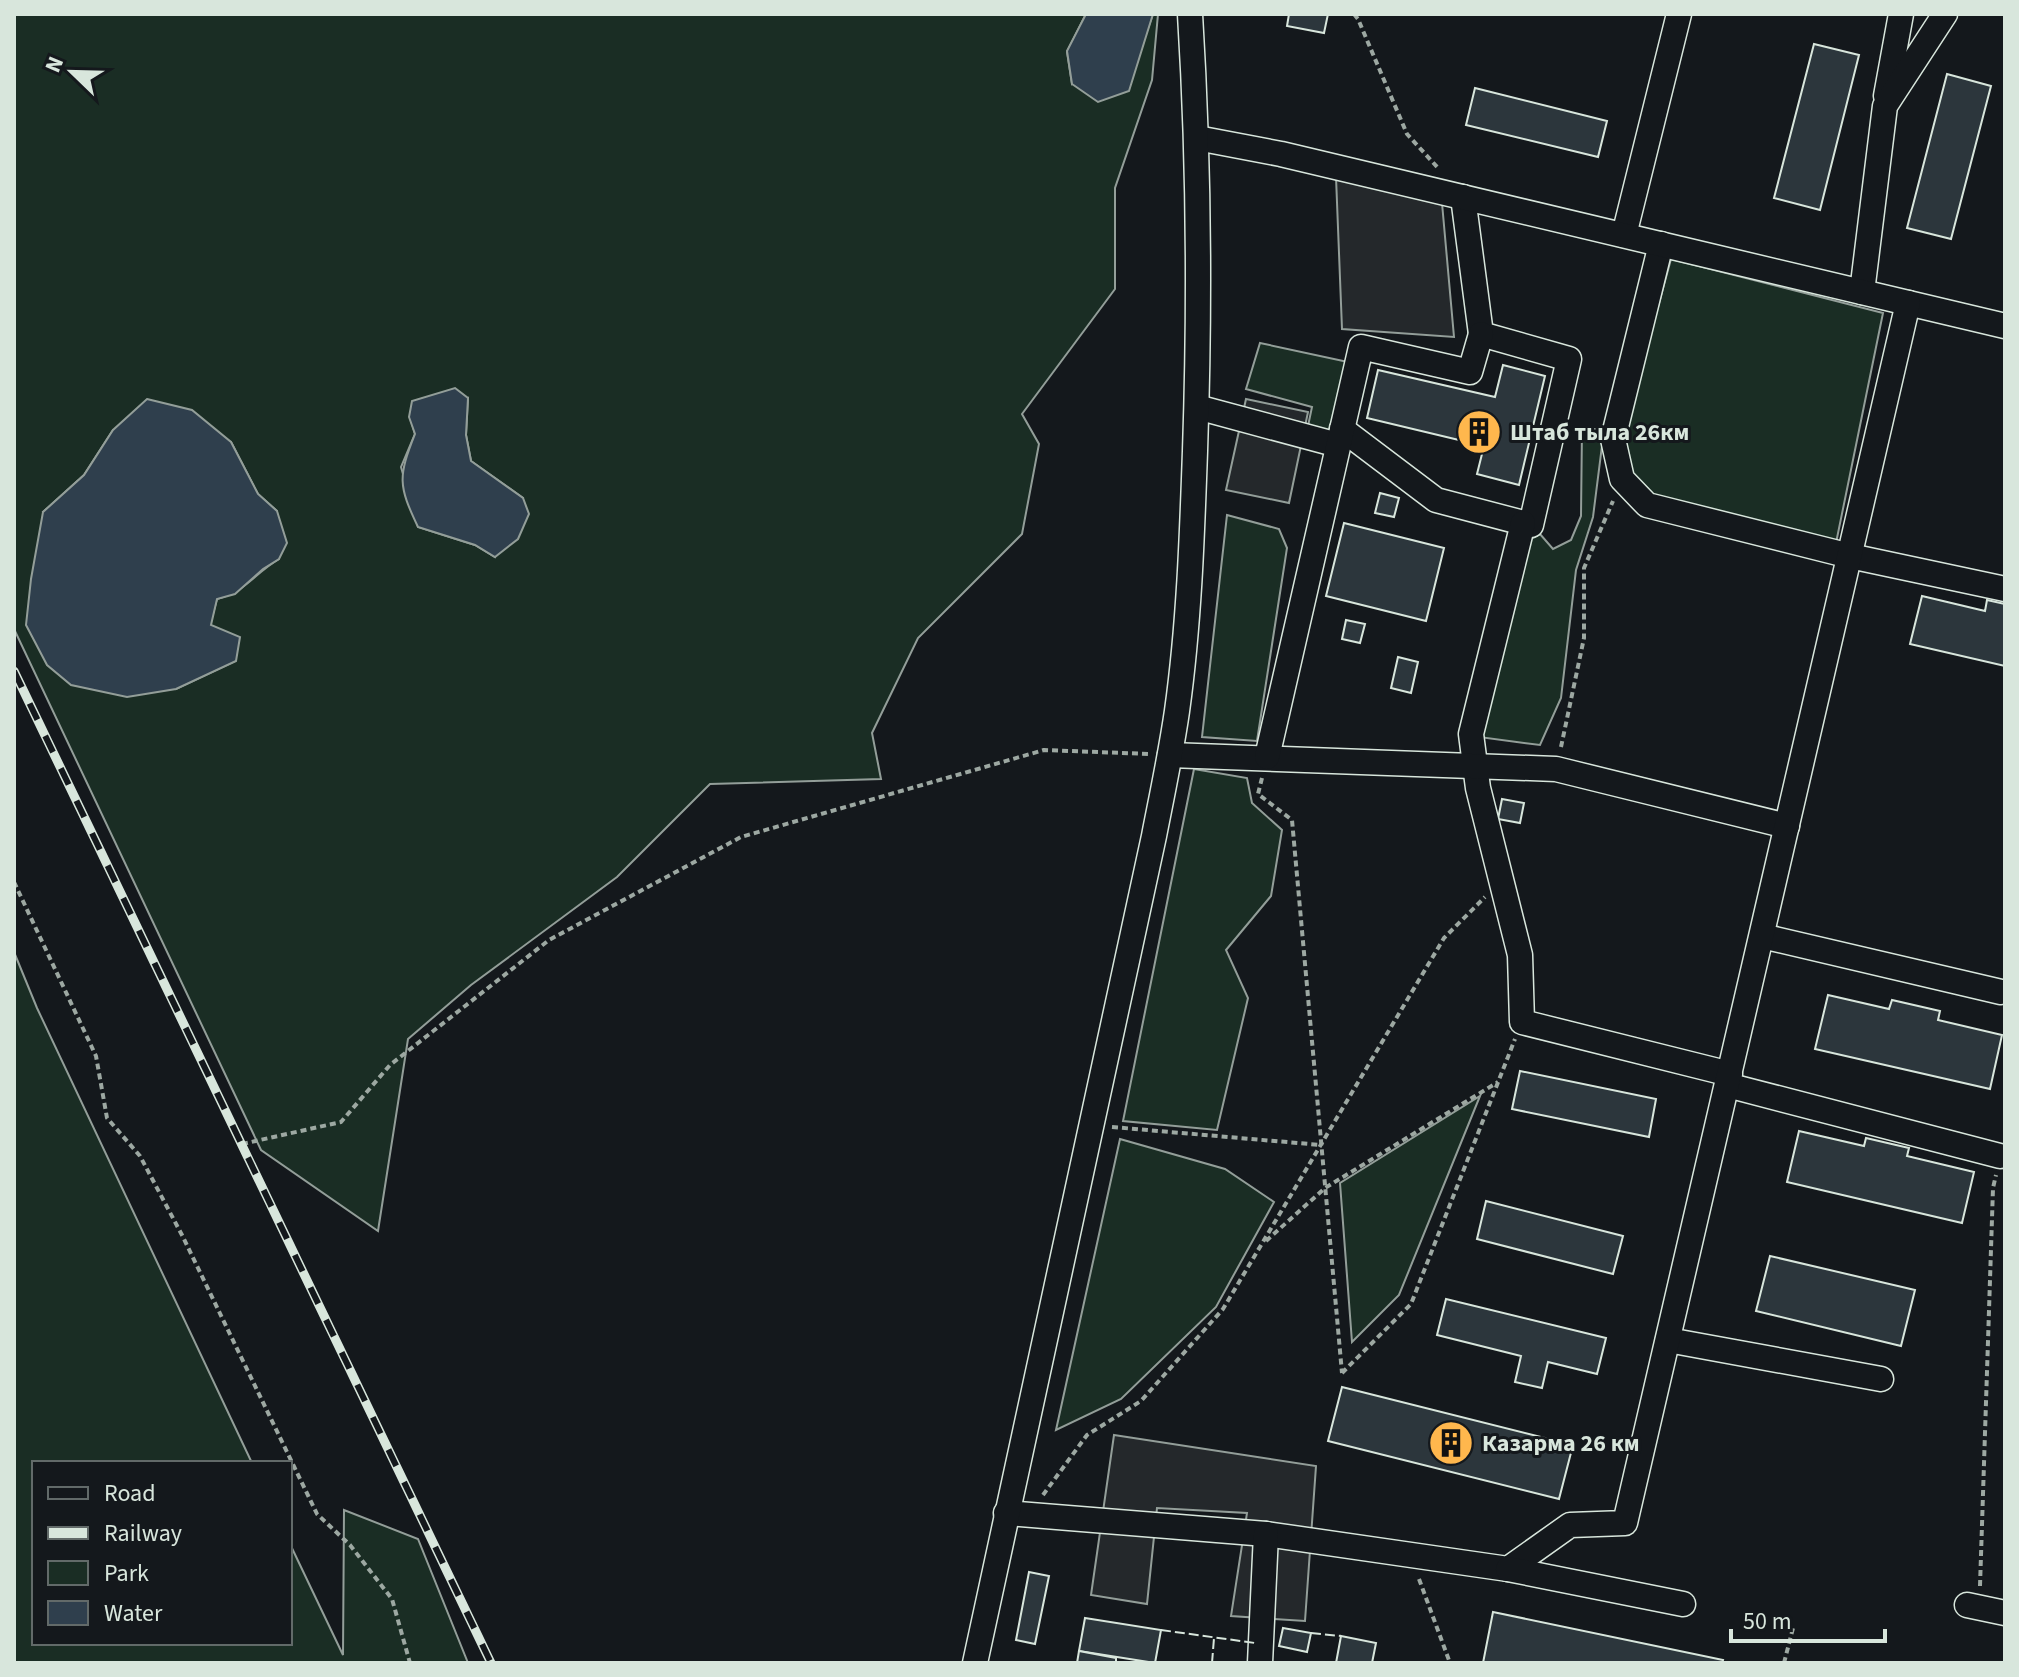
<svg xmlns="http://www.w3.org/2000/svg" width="2019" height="1677" viewBox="0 0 2019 1677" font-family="'Source Sans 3',sans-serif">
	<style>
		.green { fill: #1a2d24; stroke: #939e99; stroke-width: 2; fill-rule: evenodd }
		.parking { fill: #24282b; stroke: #939e99; stroke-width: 2 }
		.water { fill: #2f3f4d; stroke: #939e99; stroke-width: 2 }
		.building { fill: #2c363c; stroke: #d8e6dc; stroke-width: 2 }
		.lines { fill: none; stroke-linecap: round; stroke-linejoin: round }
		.minor-casing { stroke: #d8e6dc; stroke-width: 27 }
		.path { stroke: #9da8a2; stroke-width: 4; stroke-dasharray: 6 4; stroke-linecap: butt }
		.minor { stroke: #14181c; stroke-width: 24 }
		.rail-casing { stroke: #d8e6dc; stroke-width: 9 }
		.rail { stroke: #14181c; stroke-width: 6; stroke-dasharray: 18; stroke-linecap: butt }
		.fence { stroke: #d8e6dc; stroke-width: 2; stroke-dasharray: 10 4; stroke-linecap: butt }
		.labels { text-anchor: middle; stroke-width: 6; stroke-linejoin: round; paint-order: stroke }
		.poi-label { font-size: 24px; font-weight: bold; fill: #d8e6dc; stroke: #14181c; text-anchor: start }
	</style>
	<rect width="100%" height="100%" fill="#14181c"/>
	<g class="green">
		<path d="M 14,14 L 1086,14 L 1067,52 L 1072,84 L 1145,37 L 1153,14 L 1158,14 L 1152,80 L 1115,188 L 1115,289 L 1022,414 L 1039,444 L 1022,534 L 918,638 L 872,733 L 881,779 L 710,784 L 617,877 L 471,985 L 408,1039 L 378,1231 L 261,1150 L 14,629 ZM 468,398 L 466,435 L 471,461 L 523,498 L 495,557 L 475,545 L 418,527 L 401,467 L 415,434 L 410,417 ZM 113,430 L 231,442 L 258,494 L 277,511 L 279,559 C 254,574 245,592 217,599 L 210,625 L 235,661 L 176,689 L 43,512 L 84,475 Z"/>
		<path d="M 1671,259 L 1883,313 L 1836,543 L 1654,499 L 1633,485 L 1622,439 Z"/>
		<path d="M 1260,343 L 1348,362 L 1333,431 L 1308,426 L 1312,407 L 1246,389 Z"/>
		<path d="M 1582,428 L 1604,430 L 1593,517 L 1576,570 L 1561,698 L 1540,745 L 1479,737 L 1524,542 L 1540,534 L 1553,549 L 1571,540 L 1581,516 Z"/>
		<path d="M 1227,515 L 1279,529 L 1287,548 L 1257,741 L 1202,737 Z"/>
		<path d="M 1194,769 L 1247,778 L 1252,803 L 1282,830 L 1271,896 L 1226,950 L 1248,998 L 1217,1130 L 1123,1121 Z"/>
		<path d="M 14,952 L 37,1008 L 252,1463 L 34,1463 L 34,1643 L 290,1643 L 290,1544 L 343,1655 L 344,1510 L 418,1539 L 468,1663 L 14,1663 Z"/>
		<path d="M 1480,1096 L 1399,1295 L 1352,1342 L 1340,1183 Z"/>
		<path d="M 1120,1139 L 1225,1169 L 1274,1202 L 1216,1307 L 1121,1399 L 1056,1430 Z"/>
	</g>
	<g class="parking">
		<path d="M 1336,177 L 1442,203 L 1454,337 L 1342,329 Z"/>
		<path d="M 1246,399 L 1308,412 L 1289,503 L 1226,490 Z"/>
		<path d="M 1114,1435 L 1316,1466 L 1305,1621 L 1231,1616 L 1247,1513 L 1157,1508 L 1147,1604 L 1091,1595 Z"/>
	</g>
	<g class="water">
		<path d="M 1086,14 L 1153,14 L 1129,91 L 1098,102 L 1072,84 L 1067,51 Z"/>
		<path d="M 455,388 L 468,398 L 466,435 L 471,461 L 523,498 L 529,514 L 518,539 L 495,557 L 475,545 L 418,527 C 398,485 398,477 415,434 L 409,417 L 412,401 Z"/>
		<path d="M 147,399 L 192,410 L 231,442 L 258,494 L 277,511 L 287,543 L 279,559 L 263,569 L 235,594 L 217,599 L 211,625 L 240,637 L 236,661 L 176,689 L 127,697 L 71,685 L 47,665 L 26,625 L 31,579 L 43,512 L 84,475 L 113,430 Z"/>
	</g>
	<g class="building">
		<path d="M 1289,14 L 1328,14 L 1324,33 L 1287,26 Z"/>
		<path d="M 1814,44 L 1859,55 L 1820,210 L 1774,198 Z"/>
		<path d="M 1947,74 L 1991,86 L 1951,239 L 1907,228 Z"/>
		<path d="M 1475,88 L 1607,121 L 1598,157 L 1466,125 Z"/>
		<path d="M 1503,365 L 1545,376 L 1519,485 L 1477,474 L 1484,446 L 1367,418 L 1378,370 L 1495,397 Z"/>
		<path d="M 1380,493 L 1399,498 L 1394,517 L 1375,513 Z"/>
		<path d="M 1344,523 L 1444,548 L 1426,621 L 1326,596 Z"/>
		<path d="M 1922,596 L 1985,611 L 1987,600 L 2005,604 L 2005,666 L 1910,644 Z"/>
		<path d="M 1346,620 L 1365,624 L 1360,643 L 1342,639 Z"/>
		<path d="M 1398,657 L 1418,662 L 1411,693 L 1391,688 Z"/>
		<path d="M 1502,799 L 1524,803 L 1520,823 L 1498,819 Z"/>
		<path d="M 1828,995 L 1889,1009 L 1892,1000 L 1940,1011 L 1938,1020 L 2002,1035 L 1990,1089 L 1815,1049 Z"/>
		<path d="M 1520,1071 L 1656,1099 L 1649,1137 L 1512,1109 Z"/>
		<path d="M 1799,1131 L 1864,1146 L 1866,1138 L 1909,1148 L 1907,1156 L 1974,1172 L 1962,1223 L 1787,1182 Z"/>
		<path d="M 1486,1201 L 1623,1236 L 1613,1274 L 1477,1239 Z"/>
		<path d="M 1770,1256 L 1915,1290 L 1901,1346 L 1756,1311 Z"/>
		<path d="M 1446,1299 L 1606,1338 L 1597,1374 L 1548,1362 L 1542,1388 L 1515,1382 L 1521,1356 L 1437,1335 Z"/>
		<path d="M 1342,1387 L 1573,1445 L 1559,1499 L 1328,1441 Z"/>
		<path d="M 1029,1572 L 1049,1576 L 1035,1644 L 1016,1640 Z"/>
		<path d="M 1493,1612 L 1723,1660 L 1722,1663 L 1483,1663 Z"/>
		<path d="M 1085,1618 L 1161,1630 L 1155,1663 L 1079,1651 Z"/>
		<path d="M 1283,1628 L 1311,1633 L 1307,1652 L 1279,1646 Z"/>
		<path d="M 1341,1636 L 1376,1643 L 1372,1663 L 1336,1663 Z"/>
		<path d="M 1079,1651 L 1116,1658 L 1116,1663 L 1077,1663 Z"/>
	</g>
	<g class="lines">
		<g class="minor-casing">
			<g id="minor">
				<path d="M 1886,96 L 1901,14"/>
				<path d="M 1624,235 L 1679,14"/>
				<path d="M 1661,244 L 1613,439 L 1622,479 L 1647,505 L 1850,556 L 2005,589"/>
				<path d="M 1862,292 L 1885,106 L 1945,14"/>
				<path d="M 1908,303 L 2005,326"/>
				<path d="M 1197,407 L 1338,445"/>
				<path d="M 1342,429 L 1436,500 L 1531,525 L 1569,359 L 1481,334 L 1463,197"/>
				<path d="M 1523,523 L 1471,734 L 1478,788 L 1520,955 L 1522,1022 L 1730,1074"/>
				<path d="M 1170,755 L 1556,769 L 1787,826"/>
				<path d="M 1267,757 L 1361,347 L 1470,372 L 1481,334"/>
				<path d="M 1762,936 L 2001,992"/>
				<path d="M 1727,1085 L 2000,1156"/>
				<path d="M 1668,1340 L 1881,1379"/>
				<path d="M 1006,1513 L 1266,1534 L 1508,1569 L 1570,1525 L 1625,1523 L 1908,303 L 1281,154 L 1197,138"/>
				<path d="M 1508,1569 L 1683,1604"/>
				<path d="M 1967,1605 L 2005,1613"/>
				<path d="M 975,1663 L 1154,836 C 1162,795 1171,753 1177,711 C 1189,625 1192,538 1195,451 C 1200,305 1199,159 1190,14"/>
				<path d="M 1260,1663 L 1266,1534"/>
			</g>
		</g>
		<g class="path">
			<path d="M 1354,14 L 1358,19 L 1407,134 L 1438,168"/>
			<path d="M 1561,747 L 1584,638 L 1584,568 L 1613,501"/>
			<path d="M 1262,778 L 1258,794 L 1292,820 L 1342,1373"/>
			<path d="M 14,882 L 96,1056 L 107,1118 L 140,1156 L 183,1237 L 317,1514 L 350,1545 L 392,1599 L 410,1663"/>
			<path d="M 1112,1127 L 1321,1145"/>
			<path d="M 242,1144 L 341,1122 L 390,1065 L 549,940 L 741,837 L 1044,750 L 1149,754"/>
			<path d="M 1266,1241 L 1325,1188 L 1498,1082"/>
			<path d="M 1342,1373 L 1411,1304 L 1515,1039"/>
			<path d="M 1043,1495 L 1087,1435 L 1141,1401 L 1223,1309 L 1444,938 L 1485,897"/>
			<path d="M 1419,1579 L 1450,1663"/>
			<path d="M 1980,1586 L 1993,1188 L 1996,1175"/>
			<path d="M 1784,1663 L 1793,1628"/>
		</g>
		<use href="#minor" class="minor"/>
		<g class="rail-casing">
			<path id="rail" d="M 14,671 L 491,1663"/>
		</g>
		<use href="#rail" class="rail"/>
		<g class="fence">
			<path d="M 1161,1630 L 1255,1643"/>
			<path d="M 1311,1633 L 1341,1636"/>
			<path d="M 1212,1663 L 1214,1638"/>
		</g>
	</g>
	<defs>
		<g id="building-disc" transform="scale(2.3)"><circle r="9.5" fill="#ffb74d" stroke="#14181c"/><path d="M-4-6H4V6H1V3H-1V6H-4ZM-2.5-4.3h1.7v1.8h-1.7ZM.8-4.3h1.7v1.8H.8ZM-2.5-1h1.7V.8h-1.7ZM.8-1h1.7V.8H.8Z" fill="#111"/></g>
	</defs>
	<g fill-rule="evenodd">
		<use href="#building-disc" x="1479" y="432"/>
		<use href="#building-disc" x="1451" y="1443"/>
	</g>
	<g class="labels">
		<g class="poi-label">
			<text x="1510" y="440">Штаб тыла 26км</text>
			<text x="1482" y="1451">Казарма 26 км</text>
		</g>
	</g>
	<rect width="2019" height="1677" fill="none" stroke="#d8e6dc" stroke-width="32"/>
	<rect x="32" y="1461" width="260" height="184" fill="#14181c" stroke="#626a69" stroke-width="2"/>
	<rect x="48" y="1487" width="40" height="12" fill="#14181c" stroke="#626a69" stroke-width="2"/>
	<text x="104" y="1501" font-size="24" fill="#d8e6dc">Road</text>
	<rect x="48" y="1527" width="40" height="12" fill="#d8e6dc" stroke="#626a69" stroke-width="2"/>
	<text x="104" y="1541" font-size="24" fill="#d8e6dc">Railway</text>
	<rect x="48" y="1561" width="40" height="24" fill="#1a2d24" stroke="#626a69" stroke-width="2"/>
	<text x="104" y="1581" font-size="24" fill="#d8e6dc">Park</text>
	<rect x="48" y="1601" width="40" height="24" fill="#2f3f4d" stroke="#626a69" stroke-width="2"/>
	<text x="104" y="1621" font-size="24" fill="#d8e6dc">Water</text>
	<g transform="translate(72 72) rotate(293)" stroke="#14181c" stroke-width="6" paint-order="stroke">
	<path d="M0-6L14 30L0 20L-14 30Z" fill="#d8e6dc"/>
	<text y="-12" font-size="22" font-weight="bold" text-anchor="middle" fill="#d8e6dc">N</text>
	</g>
	<path d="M1731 1629v12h154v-12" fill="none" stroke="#d8e6dc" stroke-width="4"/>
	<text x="1743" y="1629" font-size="24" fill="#d8e6dc" stroke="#14181c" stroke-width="6" paint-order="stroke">50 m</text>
</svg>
